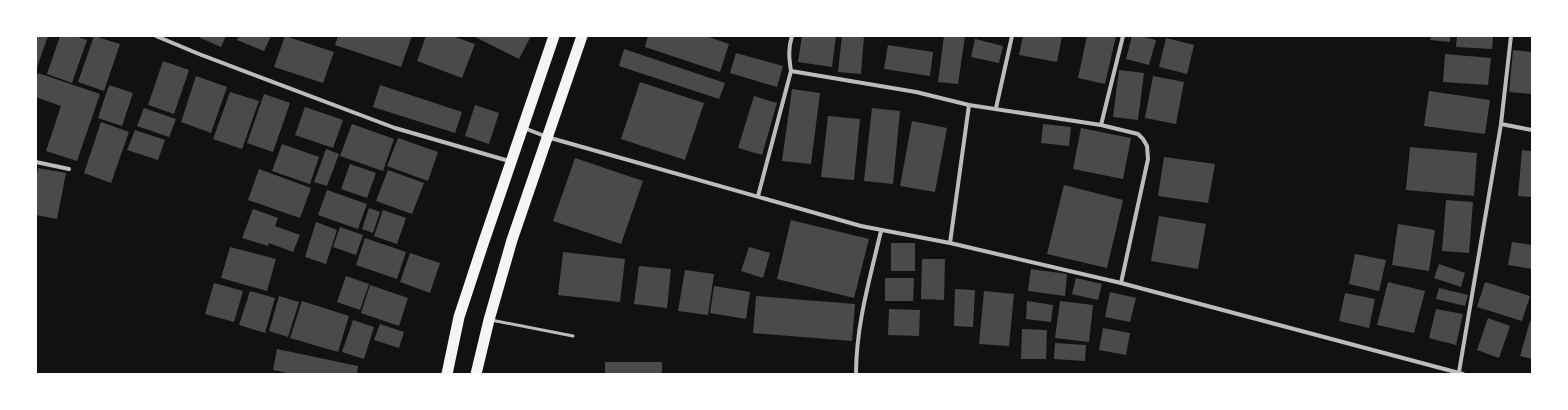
<svg xmlns="http://www.w3.org/2000/svg" width="1568" height="410" viewBox="0 0 1568 410" font-family="Overpass,sans-serif">
	<style>
		.building { fill: #4a4a4a }
		.lines { fill: none; stroke-linecap: round; stroke-linejoin: round }
		.service { stroke: #bcbcbc; stroke-width: 3 }
		.minor { stroke: #bcbcbc; stroke-width: 4 }
		.trunk { stroke: #f5f5f5; stroke-width: 11 }
	</style>
	<rect width="100%" height="100%" fill="#111"/>
	<g class="building">
		<path d="M 36,36 L 48,36 L 36,70 Z"/>
		<path d="M 60,36 L 75,36 L 87,40 L 72,83 L 47,74 Z"/>
		<path d="M 94,36 L 120,44 L 104,91 L 78,82 Z"/>
		<path d="M 196,36 L 226,36 L 221,47 Z"/>
		<path d="M 239,36 L 271,36 L 264,51 L 237,40 Z"/>
		<path d="M 285,36 L 334,52 L 323,83 L 274,67 Z"/>
		<path d="M 338,36 L 412,36 L 401,67 L 335,45 Z"/>
		<path d="M 426,36 L 452,36 L 475,44 L 462,78 L 417,61 Z"/>
		<path d="M 473,36 L 531,36 L 519,59 Z"/>
		<path d="M 648,36 L 706,36 L 729,44 L 720,72 L 645,47 Z"/>
		<path d="M 802,36 L 836,36 L 832,67 L 798,62 Z"/>
		<path d="M 842,36 L 864,36 L 861,74 L 838,72 Z"/>
		<path d="M 944,36 L 965,36 L 958,84 L 938,82 Z"/>
		<path d="M 1023,36 L 1062,36 L 1057,62 L 1019,55 Z"/>
		<path d="M 1087,36 L 1116,36 L 1105,84 L 1078,78 Z"/>
		<path d="M 1132,36 L 1140,36 L 1156,40 L 1149,65 L 1126,59 Z"/>
		<path d="M 1431,36 L 1450,36 L 1450,42 L 1430,40 Z"/>
		<path d="M 1457,36 L 1493,36 L 1492,49 L 1456,47 Z"/>
		<path d="M 1166,38 L 1194,45 L 1187,74 L 1159,67 Z"/>
		<path d="M 975,39 L 1003,46 L 999,63 L 971,57 Z"/>
		<path d="M 888,45 L 933,52 L 930,76 L 884,69 Z"/>
		<path d="M 624,49 L 725,83 L 719,99 L 619,66 Z"/>
		<path d="M 1513,50 L 1532,52 L 1532,94 L 1509,92 Z"/>
		<path d="M 736,53 L 783,66 L 777,87 L 730,73 Z"/>
		<path d="M 1445,54 L 1491,58 L 1488,85 L 1443,82 Z"/>
		<path d="M 163,61 L 189,70 L 174,114 L 148,105 Z"/>
		<path d="M 1119,70 L 1144,73 L 1138,120 L 1113,117 Z"/>
		<path d="M 38,73 L 100,94 L 77,161 L 46,151 L 61,106 L 36,97 L 36,79 Z"/>
		<path d="M 196,76 L 227,87 L 211,133 L 181,122 Z"/>
		<path d="M 1153,76 L 1184,82 L 1176,124 L 1145,118 Z"/>
		<path d="M 640,82 L 704,103 L 685,160 L 621,139 Z"/>
		<path d="M 109,85 L 133,93 L 122,126 L 98,118 Z"/>
		<path d="M 380,85 L 462,112 L 455,133 L 373,107 Z"/>
		<path d="M 792,89 L 820,93 L 811,164 L 782,161 Z"/>
		<path d="M 1429,91 L 1490,100 L 1485,134 L 1424,126 Z"/>
		<path d="M 230,92 L 259,101 L 242,149 L 213,139 Z"/>
		<path d="M 264,94 L 290,103 L 273,152 L 247,143 Z"/>
		<path d="M 754,96 L 777,103 L 762,155 L 738,148 Z"/>
		<path d="M 475,105 L 499,113 L 489,144 L 465,136 Z"/>
		<path d="M 305,107 L 343,120 L 333,148 L 295,135 Z"/>
		<path d="M 144,108 L 176,119 L 169,137 L 137,126 Z"/>
		<path d="M 872,108 L 900,111 L 893,184 L 864,181 Z"/>
		<path d="M 828,116 L 860,119 L 854,180 L 821,177 Z"/>
		<path d="M 912,121 L 947,128 L 935,192 L 900,186 Z"/>
		<path d="M 101,122 L 129,132 L 111,183 L 84,173 Z"/>
		<path d="M 352,124 L 394,139 L 383,171 L 340,156 Z"/>
		<path d="M 1043,124 L 1071,127 L 1069,146 L 1041,143 Z"/>
		<path d="M 1081,128 L 1131,138 L 1123,179 L 1073,169 Z"/>
		<path d="M 135,130 L 165,140 L 158,160 L 127,150 Z"/>
		<path d="M 398,138 L 438,152 L 428,181 L 387,166 Z"/>
		<path d="M 282,144 L 319,157 L 310,184 L 272,171 Z"/>
		<path d="M 1410,147 L 1477,153 L 1474,196 L 1406,190 Z"/>
		<path d="M 326,149 L 339,154 L 327,186 L 314,182 Z"/>
		<path d="M 1522,150 L 1532,151 L 1532,197 L 1518,196 Z"/>
		<path d="M 1164,157 L 1215,164 L 1208,203 L 1158,196 Z"/>
		<path d="M 575,158 L 643,181 L 621,244 L 553,221 Z"/>
		<path d="M 350,164 L 376,173 L 367,198 L 341,189 Z"/>
		<path d="M 38,168 L 66,173 L 57,219 L 36,215 L 36,181 Z"/>
		<path d="M 259,169 L 311,188 L 300,218 L 248,200 Z"/>
		<path d="M 388,170 L 424,183 L 412,214 L 376,201 Z"/>
		<path d="M 1064,185 L 1123,200 L 1107,268 L 1047,254 Z"/>
		<path d="M 327,190 L 367,204 L 358,229 L 318,215 Z"/>
		<path d="M 1446,200 L 1473,202 L 1469,253 L 1442,251 Z"/>
		<path d="M 369,208 L 380,212 L 373,233 L 362,229 Z"/>
		<path d="M 253,209 L 278,218 L 275,226 L 300,235 L 293,252 L 269,243 L 268,246 L 242,238 Z"/>
		<path d="M 383,210 L 406,218 L 397,244 L 374,236 Z"/>
		<path d="M 1159,216 L 1206,224 L 1198,269 L 1151,261 Z"/>
		<path d="M 791,220 L 869,239 L 854,298 L 777,279 Z"/>
		<path d="M 316,222 L 337,230 L 326,264 L 305,257 Z"/>
		<path d="M 1398,224 L 1435,230 L 1429,271 L 1392,265 Z"/>
		<path d="M 340,227 L 363,235 L 356,255 L 333,247 Z"/>
		<path d="M 365,238 L 406,252 L 397,279 L 356,265 Z"/>
		<path d="M 1512,242 L 1532,245 L 1532,269 L 1508,265 Z"/>
		<rect x="891" y="243" width="24" height="28"/>
		<path d="M 230,247 L 276,259 L 267,291 L 221,278 Z"/>
		<path d="M 749,247 L 770,253 L 763,278 L 741,271 Z"/>
		<path d="M 563,252 L 625,259 L 620,302 L 558,295 Z"/>
		<path d="M 410,253 L 440,263 L 430,293 L 400,282 Z"/>
		<path d="M 1355,254 L 1386,260 L 1379,291 L 1349,284 Z"/>
		<path d="M 922,259 L 945,259 L 944,300 L 921,299 Z"/>
		<path d="M 1439,264 L 1465,273 L 1461,287 L 1434,278 Z"/>
		<path d="M 639,266 L 671,269 L 667,308 L 634,304 Z"/>
		<path d="M 1031,269 L 1067,274 L 1065,296 L 1028,291 Z"/>
		<path d="M 685,270 L 714,274 L 708,315 L 678,311 Z"/>
		<path d="M 346,276 L 369,284 L 360,310 L 337,302 Z"/>
		<path d="M 885,278 L 914,278 L 913,301 L 885,301 Z"/>
		<path d="M 1076,278 L 1102,284 L 1098,300 L 1072,294 Z"/>
		<path d="M 1388,282 L 1425,291 L 1414,333 L 1377,325 Z"/>
		<path d="M 1485,282 L 1530,296 L 1522,321 L 1477,307 Z"/>
		<path d="M 214,283 L 243,291 L 234,322 L 205,314 Z"/>
		<path d="M 370,285 L 408,298 L 399,326 L 361,313 Z"/>
		<path d="M 714,286 L 750,292 L 746,319 L 710,313 Z"/>
		<path d="M 1439,288 L 1468,295 L 1465,306 L 1436,299 Z"/>
		<path d="M 955,289 L 975,290 L 973,327 L 954,326 Z"/>
		<path d="M 250,291 L 275,298 L 265,333 L 239,325 Z"/>
		<path d="M 984,291 L 1014,294 L 1009,346 L 979,344 Z"/>
		<path d="M 1110,292 L 1136,298 L 1130,322 L 1105,317 Z"/>
		<path d="M 1345,293 L 1375,299 L 1369,328 L 1339,321 Z"/>
		<path d="M 279,296 L 299,302 L 288,337 L 269,331 Z"/>
		<path d="M 756,296 L 855,304 L 852,341 L 753,333 Z"/>
		<path d="M 302,301 L 349,316 L 338,352 L 290,338 Z"/>
		<path d="M 1027,301 L 1053,305 L 1051,322 L 1026,319 Z"/>
		<path d="M 1060,301 L 1093,305 L 1089,342 L 1055,338 Z"/>
		<path d="M 889,309 L 920,310 L 919,336 L 888,335 Z"/>
		<path d="M 1436,309 L 1463,314 L 1456,345 L 1429,338 Z"/>
		<path d="M 1488,318 L 1510,326 L 1499,358 L 1477,350 Z"/>
		<path d="M 353,320 L 374,327 L 364,359 L 342,352 Z"/>
		<path d="M 1530,321 L 1532,322 L 1532,359 L 1520,356 Z"/>
		<path d="M 380,324 L 404,332 L 399,348 L 374,340 Z"/>
		<path d="M 1103,328 L 1130,333 L 1126,355 L 1099,350 Z"/>
		<path d="M 1022,329 L 1047,330 L 1046,359 L 1021,359 Z"/>
		<path d="M 1055,343 L 1086,345 L 1085,361 L 1054,359 Z"/>
		<path d="M 277,349 L 358,366 L 357,374 L 292,374 L 273,370 Z"/>
		<rect x="605" y="362" width="57" height="12"/>
	</g>
	<g class="lines">
		<path class="service" d="M 491,320 L 573,336"/>
		<g class="minor">
			<path d="M 156,36 L 199,54 L 395,128 L 509,161"/>
			<path d="M 791,71 C 789,58 788,48 792,36"/>
			<path d="M 996,108 L 1012,36"/>
			<path d="M 1501,124 L 1532,130"/>
			<path d="M 1101,125 L 1123,36"/>
			<path d="M 524,128 L 547,137 L 861,226 L 950,243 L 1121,283 L 1463,374"/>
			<path d="M 36,162 L 69,169"/>
			<path d="M 758,196 L 791,71 L 916,92 L 969,105 L 1101,125 L 1138,134 L 1143,139 L 1147,146 L 1148,159 L 1121,283"/>
			<path d="M 950,243 L 969,105"/>
			<path d="M 1459,372 L 1501,124 L 1511,36"/>
			<path d="M 856,374 C 856,325 870,278 881,231"/>
		</g>
		<g class="trunk">
			<path d="M 447,374 L 459,317 L 483,244 L 554,36"/>
			<path d="M 476,374 L 489,320 L 512,240 L 582,36"/>
		</g>
	</g>
	<rect width="1568" height="410" fill="none" stroke="#ffffff" stroke-width="74"/>
</svg>
